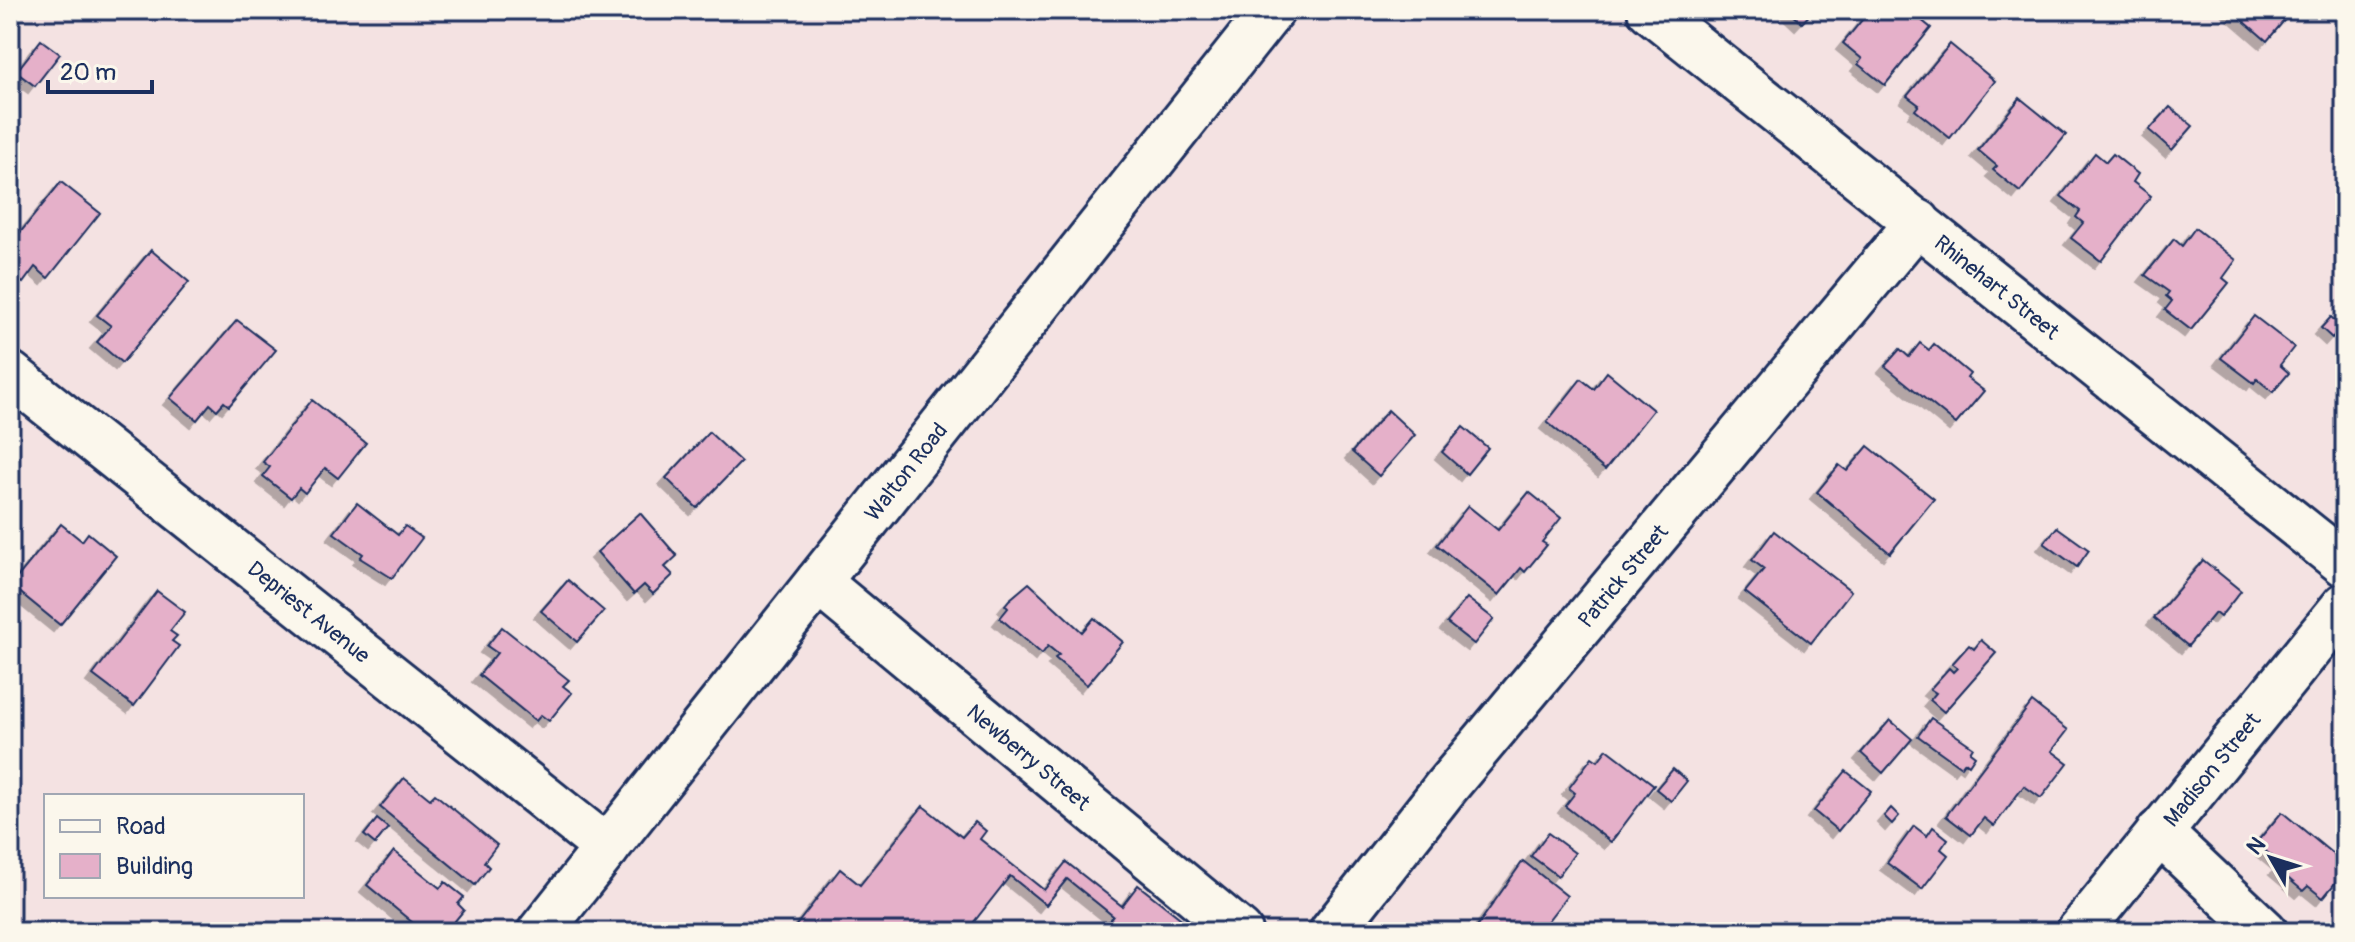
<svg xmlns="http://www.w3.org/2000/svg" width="2355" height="942" viewBox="0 0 2355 942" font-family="Pangolin,sans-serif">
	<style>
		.building { fill: #e5b0c9; stroke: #1b2f5e; stroke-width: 2; filter: url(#shadow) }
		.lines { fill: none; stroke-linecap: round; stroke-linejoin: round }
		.minor-casing { stroke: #1b2f5e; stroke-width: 50 }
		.minor { stroke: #fbf7ec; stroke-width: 44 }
		.labels { text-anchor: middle; stroke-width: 7; stroke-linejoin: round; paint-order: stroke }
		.street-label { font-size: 22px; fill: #1b2f5e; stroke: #fbf7ec }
	</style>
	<defs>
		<filter id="shadow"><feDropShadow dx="-7" dy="7" stdDeviation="0" flood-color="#0004"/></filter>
	</defs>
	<rect width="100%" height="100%" fill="#f4e2e2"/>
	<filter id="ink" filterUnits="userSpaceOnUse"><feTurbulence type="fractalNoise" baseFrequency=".0125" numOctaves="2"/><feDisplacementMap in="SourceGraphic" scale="16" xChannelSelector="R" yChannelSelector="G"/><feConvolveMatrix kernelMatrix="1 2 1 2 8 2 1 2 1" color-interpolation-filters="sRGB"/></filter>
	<g filter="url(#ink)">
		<g class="building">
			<path d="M 1788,10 L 1814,10 L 1802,23 Z"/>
			<path d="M 1870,10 L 1909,10 L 1931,28 L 1885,85 L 1858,64 L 1862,59 L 1843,43 Z"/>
			<path d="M 2231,10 L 2293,10 L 2267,41 Z"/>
			<path d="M 41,40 L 60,54 L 35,86 L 16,72 Z"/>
			<path d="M 1950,44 L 1995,81 L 1950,138 L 1915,110 L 1919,105 L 1907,96 Z"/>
			<path d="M 2020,98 L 2066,135 L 2020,192 L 1993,170 L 1997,166 L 1978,150 Z"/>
			<path d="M 2170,107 L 2193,126 L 2172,150 L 2149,130 Z"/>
			<path d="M 2095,153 L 2106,162 L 2113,154 L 2138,174 L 2133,182 L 2151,196 L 2101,261 L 2071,238 L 2083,223 L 2076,217 L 2080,211 L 2061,196 Z"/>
			<path d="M 61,182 L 100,213 L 48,278 L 35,267 L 23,283 L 10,273 L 10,245 Z"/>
			<path d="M 2195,228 L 2236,260 L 2223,278 L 2229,283 L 2191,330 L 2165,310 L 2172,301 L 2166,296 L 2169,292 L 2145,275 L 2174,239 L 2182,246 Z"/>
			<path d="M 151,250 L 189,282 L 122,363 L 97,342 L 111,326 L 97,315 Z"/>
			<path d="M 2254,316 L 2294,347 L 2280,365 L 2289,373 L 2273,392 L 2257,379 L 2254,383 L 2221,358 Z"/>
			<path d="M 2331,317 L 2342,327 L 2332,338 L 2321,328 Z"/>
			<path d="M 237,320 L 276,350 L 229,406 L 224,402 L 217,410 L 210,404 L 197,420 L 170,398 Z"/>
			<path d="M 1920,343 L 1929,350 L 1934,344 L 1970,374 L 1967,378 L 1984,391 L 1956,424 L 1885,366 L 1900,349 L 1909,357 Z"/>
			<path d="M 1607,372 L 1653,410 L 1605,470 L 1547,422 L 1581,379 L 1594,389 Z"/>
			<path d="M 312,400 L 366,443 L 338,478 L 325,468 L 305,493 L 299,488 L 291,498 L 263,476 L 270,467 L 263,462 Z"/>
			<path d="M 1388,410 L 1415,435 L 1379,476 L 1352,452 Z"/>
			<path d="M 1463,427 L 1488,448 L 1467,474 L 1442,452 Z"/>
			<path d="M 709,432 L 741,462 L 697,508 L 666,478 Z"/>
			<path d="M 1868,446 L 1934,499 L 1890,553 L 1817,492 L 1839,465 L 1847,471 Z"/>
			<path d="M 1529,492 L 1561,518 L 1542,542 L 1547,545 L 1525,572 L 1521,568 L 1499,595 L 1437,545 L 1468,506 L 1498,530 Z"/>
			<path d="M 357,503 L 398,535 L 405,526 L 422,538 L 392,578 L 360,558 L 363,554 L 334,533 Z"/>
			<path d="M 640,513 L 677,556 L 665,567 L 673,575 L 653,594 L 644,585 L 634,594 L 597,552 Z"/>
			<path d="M 61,524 L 82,541 L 88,533 L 116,556 L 60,625 L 11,585 Z"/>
			<path d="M 2057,527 L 2089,550 L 2077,567 L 2044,543 Z"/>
			<path d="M 1774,531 L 1851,591 L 1811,643 L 1745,592 L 1764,569 L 1752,560 Z"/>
			<path d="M 2203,560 L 2241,591 L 2220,617 L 2215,613 L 2188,646 L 2154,618 Z"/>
			<path d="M 568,580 L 604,611 L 577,642 L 541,611 Z"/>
			<path d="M 1029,583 L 1082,632 L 1094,618 L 1123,642 L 1087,685 L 1055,658 L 1059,655 L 1048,646 L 1042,654 L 1000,618 L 1008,608 L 1005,605 L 1009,600 Z"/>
			<path d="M 157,591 L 185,612 L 170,631 L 177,636 L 172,641 L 179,646 L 134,706 L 93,675 Z"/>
			<path d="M 1467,598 L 1494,619 L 1474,644 L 1447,623 Z"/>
			<path d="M 502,627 L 569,680 L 563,686 L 572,693 L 549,721 L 541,715 L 536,721 L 479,675 L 497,653 L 487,646 Z"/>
			<path d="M 1981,640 L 1996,653 L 1944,712 L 1930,700 L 1936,693 L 1930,689 L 1949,668 L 1953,672 L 1957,668 L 1952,664 L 1969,645 L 1974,649 Z"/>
			<path d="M 2032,702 L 2068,730 L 2052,751 L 2068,763 L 2041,798 L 2024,786 L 1994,826 L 1984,818 L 1971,835 L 1946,816 Z"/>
			<path d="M 1931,718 L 1973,747 L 1970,752 L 1975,756 L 1969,765 L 1965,762 L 1961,767 L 1918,736 Z"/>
			<path d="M 1890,720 L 1912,739 L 1883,773 L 1861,753 Z"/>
			<path d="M 1607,749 L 1654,785 L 1611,842 L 1565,806 L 1575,793 L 1569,788 L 1592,757 L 1598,761 Z"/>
			<path d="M 1673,769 L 1687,781 L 1671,801 L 1656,789 Z"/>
			<path d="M 1846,771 L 1871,791 L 1838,831 L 1814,811 Z"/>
			<path d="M 404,778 L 430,799 L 435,794 L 497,845 L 484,862 L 489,867 L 475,885 L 380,807 Z"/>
			<path d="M 923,806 L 962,837 L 975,822 L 986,831 L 980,839 L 1044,890 L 1066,862 L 1122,906 L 1138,885 L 1198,932 L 1101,932 L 1113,916 L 1067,879 L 1046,905 L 1010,876 L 966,932 L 791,932 L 840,869 L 860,885 Z"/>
			<path d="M 1891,808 L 1899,816 L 1892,824 L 1884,816 Z"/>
			<path d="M 2282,812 L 2345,864 L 2345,871 L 2323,898 L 2308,886 L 2303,891 L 2276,868 L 2281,864 L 2256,843 Z"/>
			<path d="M 377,819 L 388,828 L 375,844 L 364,835 Z"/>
			<path d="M 1914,826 L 1927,836 L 1933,827 L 1948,839 L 1941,849 L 1948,855 L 1922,889 L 1887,863 Z"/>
			<path d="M 1548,833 L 1575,853 L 1558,876 L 1531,856 Z"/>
			<path d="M 394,851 L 440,888 L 445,882 L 464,897 L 458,904 L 464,910 L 446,932 L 424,932 L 367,885 Z"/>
			<path d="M 1523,861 L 1567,896 L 1539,932 L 1473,932 Z"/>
		</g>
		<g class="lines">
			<g class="minor-casing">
				<g id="minor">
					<path id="s1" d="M 1650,10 L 2345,564"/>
					<path id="s2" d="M 10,374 L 607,848"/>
					<path id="s3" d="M 818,582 L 1240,932"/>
					<path d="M 2159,832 L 2265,932"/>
					<path id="s4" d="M 540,932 L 1272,10"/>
					<path id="s5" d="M 1332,932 L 1446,787 L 1918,222"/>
					<path id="s6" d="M 2079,932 L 2345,605"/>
				</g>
			</g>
			<use href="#minor" class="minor"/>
		</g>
	</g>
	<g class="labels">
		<g class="street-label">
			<text dy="8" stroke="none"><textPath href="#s1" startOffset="444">Rhinehart Street</textPath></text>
			<text dy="8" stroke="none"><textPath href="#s4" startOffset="588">Walton Road</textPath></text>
			<text dy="8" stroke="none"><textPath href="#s5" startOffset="460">Patrick Street</textPath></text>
			<text dy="8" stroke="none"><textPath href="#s2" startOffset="382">Depriest Avenue</textPath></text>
			<text dy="8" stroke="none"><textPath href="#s3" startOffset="274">Newberry Street</textPath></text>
			<text dy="8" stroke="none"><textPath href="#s6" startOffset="210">Madison Street</textPath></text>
		</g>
	</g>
	<rect width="2355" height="942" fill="none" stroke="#fbf7ec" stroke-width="40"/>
	<rect x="20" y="20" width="2315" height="902" fill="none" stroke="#1b2f5e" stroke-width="3" filter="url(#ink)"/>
	<rect x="44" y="794" width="260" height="104" fill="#fbf7ec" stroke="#a1a7b3" stroke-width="2"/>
	<rect x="60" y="820" width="40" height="12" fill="#fbf7ec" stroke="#a1a7b3" stroke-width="2"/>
	<text x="116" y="834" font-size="24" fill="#1b2f5e">Road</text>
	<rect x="60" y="854" width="40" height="24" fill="#e5b0c9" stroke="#a1a7b3" stroke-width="2"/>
	<text x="116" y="874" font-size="24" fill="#1b2f5e">Building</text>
	<g transform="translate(2271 858) rotate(309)" stroke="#fbf7ec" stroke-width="6" paint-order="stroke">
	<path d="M0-6L14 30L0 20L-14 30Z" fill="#1b2f5e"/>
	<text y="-12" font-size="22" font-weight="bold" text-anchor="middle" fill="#1b2f5e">N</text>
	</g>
	<path d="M48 80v12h104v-12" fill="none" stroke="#1b2f5e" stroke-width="4"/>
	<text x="60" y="80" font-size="24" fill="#1b2f5e" stroke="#fbf7ec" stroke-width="6" paint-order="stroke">20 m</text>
</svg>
